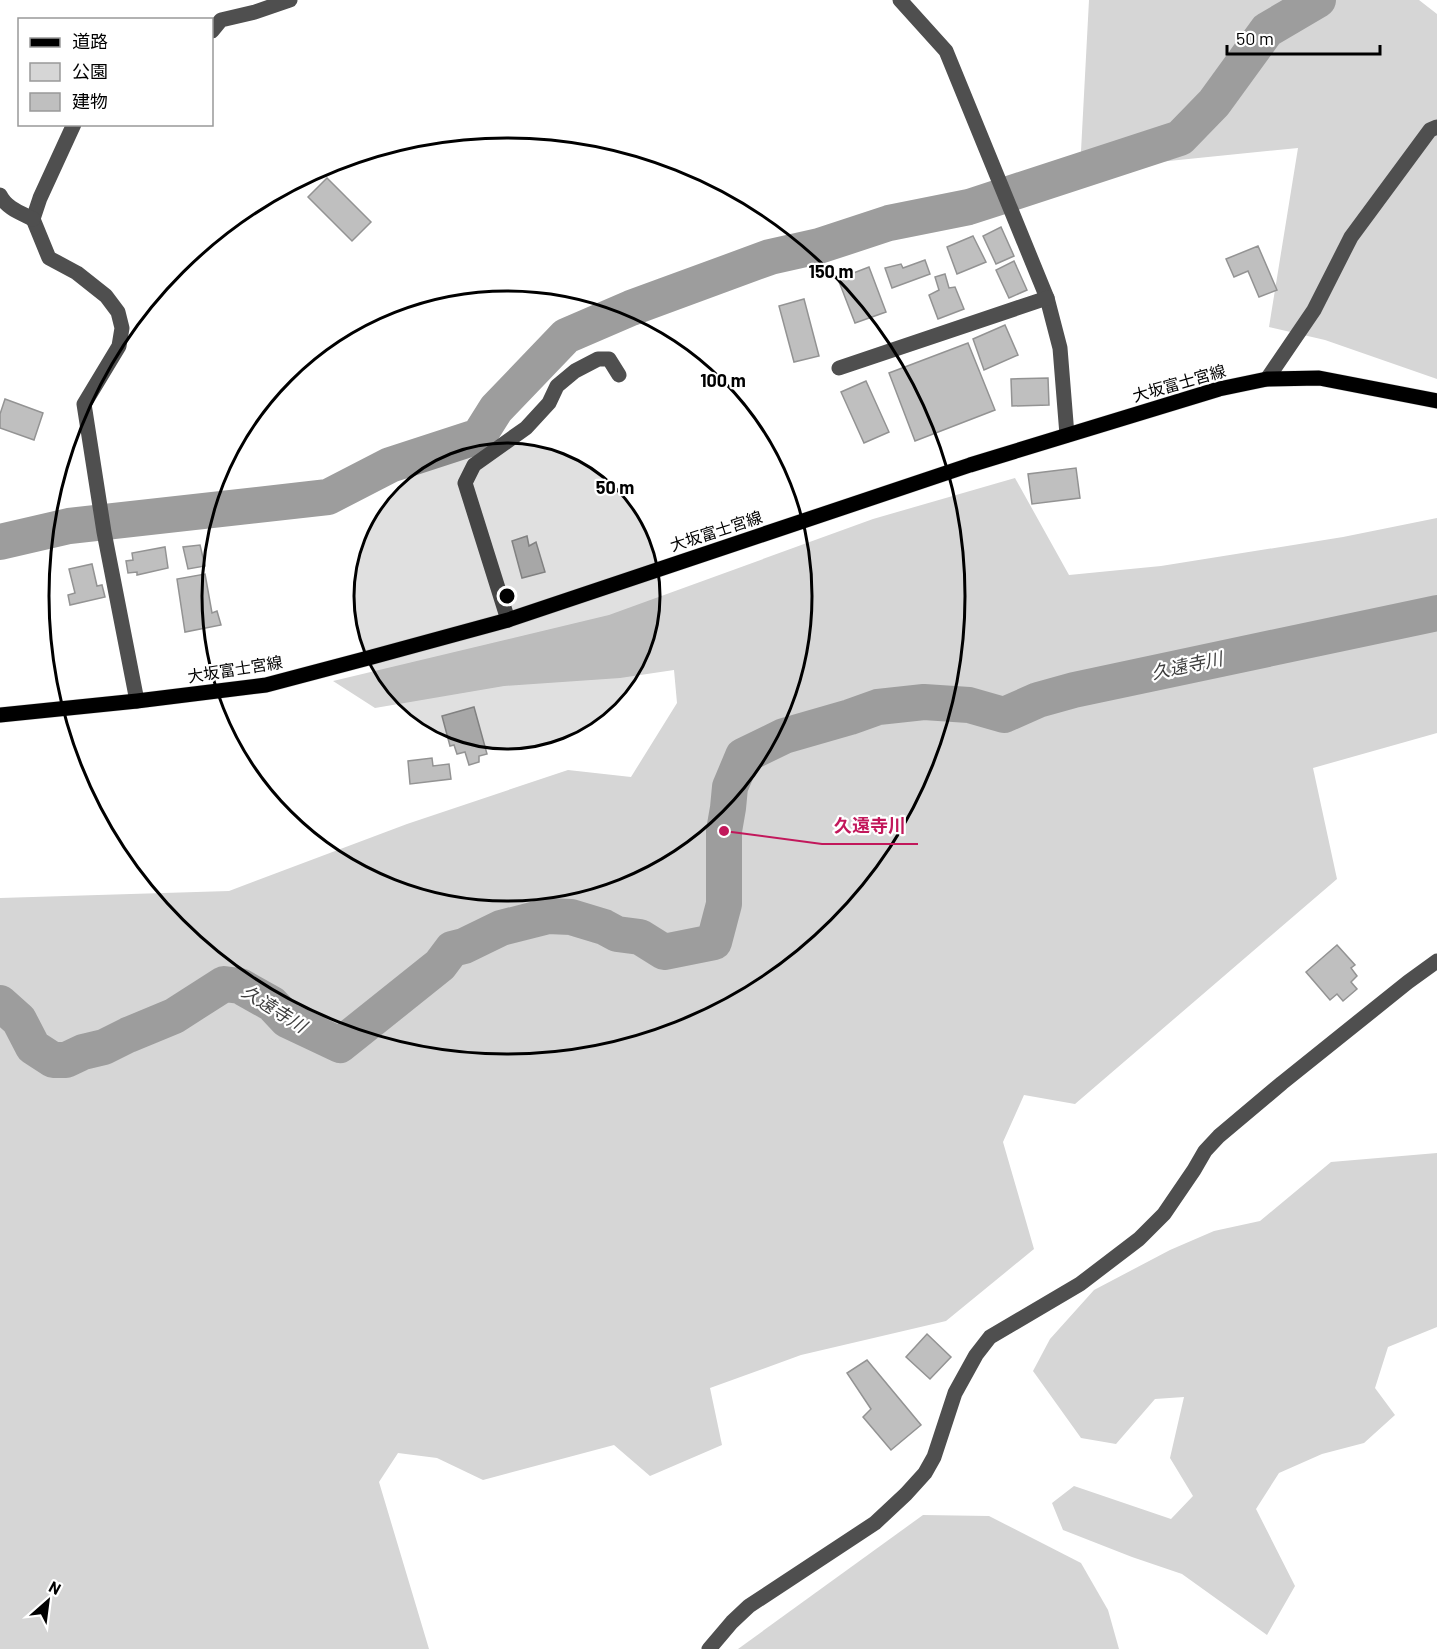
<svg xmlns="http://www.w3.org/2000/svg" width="1437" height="1649" viewBox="0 0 1437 1649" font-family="Barlow,'Noto Sans JP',sans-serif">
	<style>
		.green { fill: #d6d6d6 }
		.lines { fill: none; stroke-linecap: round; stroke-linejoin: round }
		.river { stroke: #9d9d9d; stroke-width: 36 }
		.building { fill: #bfbfbf; stroke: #939393; stroke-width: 1.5 }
		.major-casing { stroke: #dbdbdb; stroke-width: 16 }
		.minor { stroke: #4f4f4f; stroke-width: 15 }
		.major { stroke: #000; stroke-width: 15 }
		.ring { fill: none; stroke: #000; stroke-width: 3 }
		.labels { text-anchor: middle; stroke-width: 4.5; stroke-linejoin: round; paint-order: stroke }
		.street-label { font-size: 16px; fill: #000; stroke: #fff }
		.water-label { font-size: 18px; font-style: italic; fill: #3e3e3e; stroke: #fff }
		.centre { fill: #000; stroke: #fff; stroke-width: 3 }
		.ring-label { font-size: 18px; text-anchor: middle; font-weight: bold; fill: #000; stroke: #fff; stroke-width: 4.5; stroke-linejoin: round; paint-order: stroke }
		.leader { fill: none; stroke: #c2185b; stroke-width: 2 }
		.callout-dot { fill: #c2185b; stroke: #fff; stroke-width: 2 }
		.callout-label { font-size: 18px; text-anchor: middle; font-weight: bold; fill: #c2185b; stroke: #fff; stroke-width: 4.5; stroke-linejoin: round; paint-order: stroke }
	</style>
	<rect width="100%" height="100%" fill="#fff"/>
	<g class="green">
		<path d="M 1089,0 L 1419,0 L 1437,14 L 1437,379 L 1325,340 L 1269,327 L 1298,148 L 1080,170 Z"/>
		<path d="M 1015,478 L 1069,575 L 1161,566 L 1343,537 L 1437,518 L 1437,733 L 1313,768 L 1337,879 L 1075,1104 L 1024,1095 L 1003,1142 L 1034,1249 L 946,1321 L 801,1355 L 710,1388 L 722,1445 L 650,1476 L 614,1445 L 483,1480 L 437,1458 L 398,1453 L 379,1482 L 429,1649 L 0,1649 L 0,898 L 229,891 L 407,824 L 568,770 L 631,777 L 677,703 L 674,670 L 620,678 L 504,686 L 375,708 L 333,681 L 609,615 L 873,519 Z"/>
		<path d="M 1437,1153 L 1437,1327 L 1388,1347 L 1375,1388 L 1395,1415 L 1364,1443 L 1322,1454 L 1279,1473 L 1256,1509 L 1295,1586 L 1267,1635 L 1182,1574 L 1132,1557 L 1063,1530 L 1052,1503 L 1074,1486 L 1171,1519 L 1193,1496 L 1170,1458 L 1184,1397 L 1155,1399 L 1116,1444 L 1081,1438 L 1033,1371 L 1050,1339 L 1094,1290 L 1170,1250 L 1214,1231 L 1260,1221 L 1331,1162 Z"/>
		<path d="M 923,1515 L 989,1516 L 1081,1563 L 1108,1610 L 1119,1649 L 738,1649 Z"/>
	</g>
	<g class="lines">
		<g class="river">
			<path d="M 0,542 L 69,526 L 328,497 L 390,465 L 479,436 L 496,409 L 566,336 L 631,308 L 770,257 L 819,246 L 889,223 L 969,207 L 1180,138 L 1214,103 L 1267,30 L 1318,0"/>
			<path d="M 0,1003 L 19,1020 L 33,1047 L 53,1060 L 66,1060 L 83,1052 L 104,1047 L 128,1035 L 174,1016 L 224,984 L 240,986 L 272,1004 L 287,1020 L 340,1045 L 440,965 L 452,949 L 464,946 L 501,928 L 548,916 L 571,917 L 604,927 L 617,934 L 640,937 L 664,952 L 714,942 L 724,904 L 724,831 L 728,808 L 730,787 L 743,756 L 784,736 L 850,717 L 878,707 L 924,702 L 969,705 L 1004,715 L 1038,700 L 1074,690 L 1437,613"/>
		</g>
	</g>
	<g class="building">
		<path d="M 327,178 L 371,222 L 352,241 L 308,197 Z"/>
		<path d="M 1001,227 L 1014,256 L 996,264 L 983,236 Z"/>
		<path d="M 973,236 L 986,262 L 957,274 L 947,247 Z"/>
		<path d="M 1258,246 L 1277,290 L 1259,297 L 1248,271 L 1234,277 L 1226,259 Z"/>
		<path d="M 925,260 L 930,274 L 892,288 L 885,268 L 901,264 L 903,268 Z"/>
		<path d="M 1014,261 L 1027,290 L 1009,298 L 996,270 Z"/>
		<path d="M 869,267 L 886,312 L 855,323 L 838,279 Z"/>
		<path d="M 945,274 L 949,288 L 955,287 L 964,309 L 938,319 L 929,295 L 939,290 L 935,277 Z"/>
		<path d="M 804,299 L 819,356 L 794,362 L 779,306 Z"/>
		<path d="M 1005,325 L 1018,355 L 984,370 L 973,339 Z"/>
		<path d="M 968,343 L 995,410 L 915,441 L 889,373 Z"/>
		<path d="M 1048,378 L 1049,405 L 1012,406 L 1011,379 Z"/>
		<path d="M 866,381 L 889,432 L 864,443 L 841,392 Z"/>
		<path d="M 5,399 L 43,413 L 34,440 L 0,428 L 0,414 Z"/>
		<path d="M 1076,468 L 1080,498 L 1032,504 L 1028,474 Z"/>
		<path d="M 527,536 L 529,546 L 536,542 L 545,572 L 522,578 L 512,541 Z"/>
		<path d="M 200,545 L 205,566 L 188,569 L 183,547 Z"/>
		<path d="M 165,547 L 168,568 L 137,575 L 137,572 L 128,573 L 126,561 L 133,560 L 132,553 Z"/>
		<path d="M 92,564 L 97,586 L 102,585 L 105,597 L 70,605 L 68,595 L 75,593 L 69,569 Z"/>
		<path d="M 205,574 L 212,613 L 217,611 L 221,625 L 185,632 L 177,579 Z"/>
		<path d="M 474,707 L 487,754 L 479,756 L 479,762 L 469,765 L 465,752 L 457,754 L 454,745 L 450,746 L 442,716 Z"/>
		<path d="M 432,758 L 433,766 L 449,764 L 451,779 L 410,784 L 408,761 Z"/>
		<path d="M 1337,945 L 1355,965 L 1351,968 L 1357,976 L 1351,982 L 1357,989 L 1343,1001 L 1337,994 L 1330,1000 L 1306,972 Z"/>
		<path d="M 927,1334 L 951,1357 L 930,1379 L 906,1357 Z"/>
		<path d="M 867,1360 L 921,1425 L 891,1450 L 863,1417 L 871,1409 L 847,1373 Z"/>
	</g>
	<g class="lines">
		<g class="major-casing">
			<path id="major" d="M 0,715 L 137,701 L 266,685 L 372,657 L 508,620 L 970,465 L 1219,389 L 1267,379 L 1319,378 L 1437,401"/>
		</g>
		<g class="minor">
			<path d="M 900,0 L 946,51 L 1047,298 L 1060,348 L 1067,435"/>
			<path d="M 212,31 L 221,20 L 255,12 L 290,0"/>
			<path d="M 74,124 L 40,198 L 33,219 L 49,258 L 77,273 L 106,296 L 118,312 L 122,328 L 119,346 L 84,404 L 104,532 L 137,701"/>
			<path d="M 0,195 C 6,208 21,213 33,219"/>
			<path d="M 839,368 L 1047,298"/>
			<path d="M 1267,379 L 1314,310 L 1351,237 L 1430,130 L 1437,127"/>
			<path d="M 508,620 L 465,483 L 474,465 L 526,428 L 549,403 L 557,386 L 575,371 L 598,359 L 609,359 L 619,375"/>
			<path d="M 709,1649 L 732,1622 L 749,1606 L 875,1523 L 906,1494 L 925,1473 L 934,1457 L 955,1393 L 976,1355 L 990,1337 L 1080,1284 L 1139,1239 L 1164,1214 L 1194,1170 L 1205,1151 L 1219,1136 L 1282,1083 L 1408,982 L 1437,961"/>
		</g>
		<use href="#major" class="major"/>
	</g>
	<circle cx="507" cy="596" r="153" fill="#000" fill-opacity=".12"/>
	<g class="ring">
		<circle cx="507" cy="596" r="153"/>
		<circle cx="507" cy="596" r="305"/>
		<circle cx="507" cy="596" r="458"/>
	</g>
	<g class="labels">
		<g class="street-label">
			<text transform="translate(1179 383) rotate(-16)" y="6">大坂富士宮線</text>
			<text transform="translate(716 531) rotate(-18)" y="6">大坂富士宮線</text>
			<text transform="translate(235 669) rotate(-9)" y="6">大坂富士宮線</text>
		</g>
		<g class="water-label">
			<text transform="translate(1187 666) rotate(-12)" y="6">久遠寺川</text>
			<text transform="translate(274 1009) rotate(32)" y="6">久遠寺川</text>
		</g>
	</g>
	<circle cx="507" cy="596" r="9" class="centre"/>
	<g class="ring-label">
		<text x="831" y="278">150 m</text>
		<text x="723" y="387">100 m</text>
		<text x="615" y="494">50 m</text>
	</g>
	<path class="leader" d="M724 831L822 844H918"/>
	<circle class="callout-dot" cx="724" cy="831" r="6"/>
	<g class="callout-label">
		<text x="870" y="832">久遠寺川</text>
	</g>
	<rect x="18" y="18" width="195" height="108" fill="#ffffff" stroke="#999999" stroke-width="1.5"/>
	<rect x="30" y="38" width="30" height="9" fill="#000000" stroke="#999999" stroke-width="1.5"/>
	<text x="72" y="48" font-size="18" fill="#000000">道路</text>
	<rect x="30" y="63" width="30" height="18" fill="#d6d6d6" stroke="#999999" stroke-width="1.5"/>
	<text x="72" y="78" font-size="18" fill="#000000">公園</text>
	<rect x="30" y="93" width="30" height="18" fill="#bfbfbf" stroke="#999999" stroke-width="1.5"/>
	<text x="72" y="108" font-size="18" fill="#000000">建物</text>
	<g transform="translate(48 1601) rotate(28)" stroke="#ffffff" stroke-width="4.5" paint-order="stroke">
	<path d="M0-4.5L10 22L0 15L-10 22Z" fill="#000000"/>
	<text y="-9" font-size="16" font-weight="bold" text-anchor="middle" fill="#000000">N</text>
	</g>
	<path d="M1227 45v9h153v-9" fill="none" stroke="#000000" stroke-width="3"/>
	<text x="1236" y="45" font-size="18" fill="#000000" stroke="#ffffff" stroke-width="4.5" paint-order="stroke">50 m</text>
</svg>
